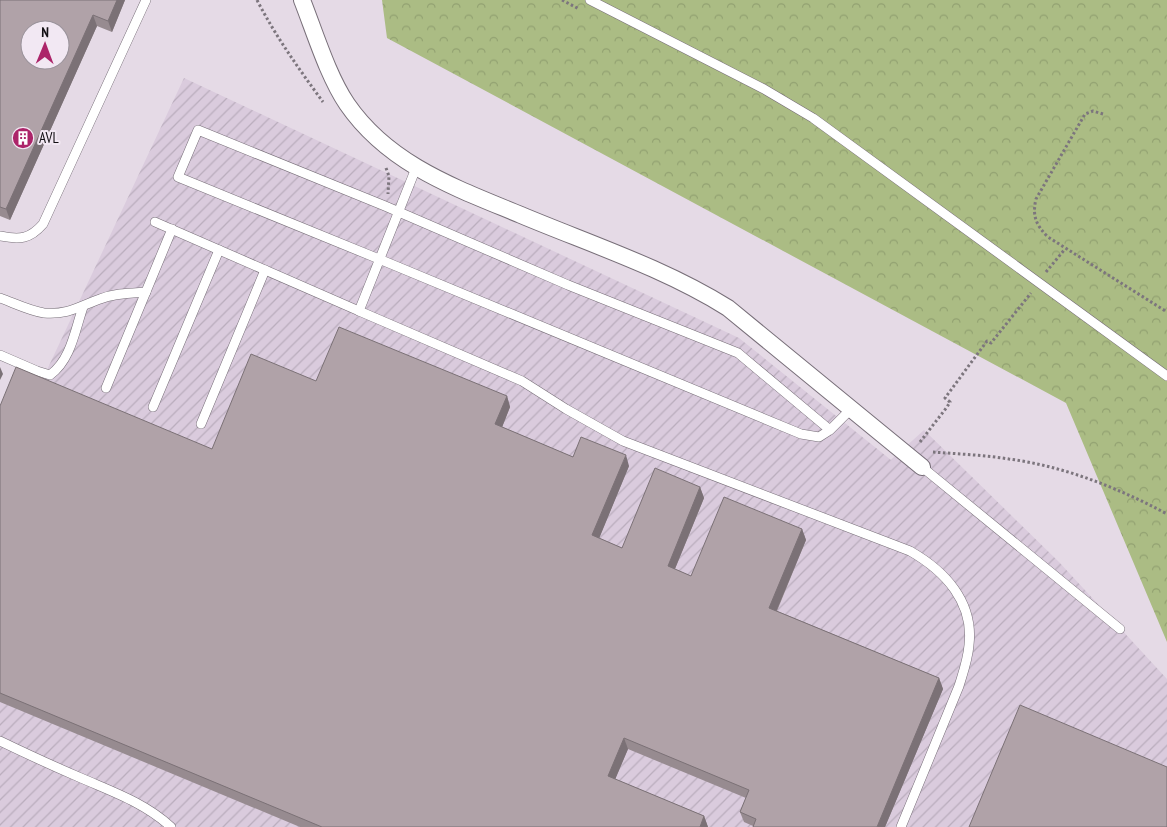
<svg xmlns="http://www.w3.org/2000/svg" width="1167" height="827" viewBox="0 0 1167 827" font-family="'PT Sans Narrow',sans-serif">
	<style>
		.industrial { fill: url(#industrial-furrows) }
		.forest { fill: url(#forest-crowns) }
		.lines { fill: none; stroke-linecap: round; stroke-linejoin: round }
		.lane-casing { stroke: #776e78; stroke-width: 10 }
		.street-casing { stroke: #776e78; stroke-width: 18 }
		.path { stroke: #7c757d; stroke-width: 3; stroke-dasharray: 2.5 2.5; stroke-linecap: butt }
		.lane { stroke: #fff; stroke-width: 9 }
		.street { stroke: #fff; stroke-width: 16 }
		.wall { fill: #978b90 }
		.shaded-wall { fill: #7b7176 }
		.building { fill: #b0a2a8; stroke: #7b7176; fill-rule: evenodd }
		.labels { text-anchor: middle; stroke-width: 4; stroke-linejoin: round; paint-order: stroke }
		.poi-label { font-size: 15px; fill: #131014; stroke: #f2e8f3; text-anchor: start }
	</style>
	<defs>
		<pattern id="industrial-furrows" width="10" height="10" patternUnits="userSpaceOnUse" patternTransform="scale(1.25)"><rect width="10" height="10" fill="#dacbdd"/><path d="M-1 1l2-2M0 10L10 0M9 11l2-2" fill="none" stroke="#baadbd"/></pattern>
		<pattern id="forest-crowns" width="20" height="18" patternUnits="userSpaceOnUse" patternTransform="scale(1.25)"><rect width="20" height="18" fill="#abbc84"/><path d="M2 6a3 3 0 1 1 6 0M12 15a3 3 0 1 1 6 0" fill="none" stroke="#92a171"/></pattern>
	</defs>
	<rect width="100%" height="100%" fill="#e5dae6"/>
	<path class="industrial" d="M 184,78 L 739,338 L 891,460 L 924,430 L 1059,562 L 1167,679 L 1167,827 L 0,827 L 0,470 Z"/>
	<path class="forest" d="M 382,0 L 1167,0 L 1167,642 L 1066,403 L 387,38 Z"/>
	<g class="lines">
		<g class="lane-casing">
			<g id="lane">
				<path d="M 590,0 L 764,89 L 813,118 L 1167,376"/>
				<path d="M 416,168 L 359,311 L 522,381 L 566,409 L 623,441 L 910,551 C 945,571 974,602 969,645 C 968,659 963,673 959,686 L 901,827"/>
				<path d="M 155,222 L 359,311"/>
				<path d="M 0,236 C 20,240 30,239 43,224 L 146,0"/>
				<path d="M 0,298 C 14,303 30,311 44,313 C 68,315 80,306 100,299 C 115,293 131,293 146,292"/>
				<path d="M 0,355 L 37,371 L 50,375 C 71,360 75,330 83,307"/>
				<path d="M 106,388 L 172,229"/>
				<path d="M 153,407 L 219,250"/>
				<path d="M 201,424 L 265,270"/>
				<path d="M 830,430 L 819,437 L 801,434 L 379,259 L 178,177 L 198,130 L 385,206 L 568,285 L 738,353 L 830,430 L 852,408"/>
				<path d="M 922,467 L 1120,629"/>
				<path d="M 0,741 C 27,754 53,766 81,778 C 113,792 145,803 171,827"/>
			</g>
		</g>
		<g class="street-casing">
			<path id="street" d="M 302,0 C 315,33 328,76 347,104 C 389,165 456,188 521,215 C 590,244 664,268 728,308 L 922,467"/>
		</g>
		<g class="path">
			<path d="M 257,0 C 276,37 299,69 323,102"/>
			<path d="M 562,0 L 579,9"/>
			<path d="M 1103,114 L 1093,111 L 1085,114 L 1036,199 C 1032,216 1036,225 1048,237 L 1167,312"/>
			<path d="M 386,168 L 389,176 L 388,194"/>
			<path d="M 1046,272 L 1065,249"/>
			<path d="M 920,442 L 947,407 L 950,402 L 945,398 L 987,341 L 991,343 L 1031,293"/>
			<path d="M 933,452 C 958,454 984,455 1009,459 C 1063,466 1119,488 1167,514"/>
		</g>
		<use href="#lane" class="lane"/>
		<use href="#street" class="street"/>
	</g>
	<g class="wall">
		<path d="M 0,0 L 125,0 L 112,32 L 97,26 L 10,220 L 0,216 Z"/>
		<path d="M 316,381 L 507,396 L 510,407 L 502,427 L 573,457 L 629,466 L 599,538 L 622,548 L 700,487 L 704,498 L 675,569 L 691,576 L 802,529 L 806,540 L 777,611 L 939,678 L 943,689 L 885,827 L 753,827 L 753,826 L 744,822 L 740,812 L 746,798 L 628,749 L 615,779 L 704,816 L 708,827 L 300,827 L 0,702 L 0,406 L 212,449 Z"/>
	</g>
	<g class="shaded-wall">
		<path d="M 117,0 L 125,0 L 112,32 L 108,21 Z"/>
		<path d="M 93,15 L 97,26 L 10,220 L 6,209 Z"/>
		<path d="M 0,367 L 3,374 L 0,380 Z"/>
		<path d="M 507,396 L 510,407 L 499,435 L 495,424 Z"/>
		<path d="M 626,455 L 629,466 L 596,546 L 592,535 Z"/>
		<path d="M 700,487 L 704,498 L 672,576 L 668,566 Z"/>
		<path d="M 802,529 L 806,540 L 773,619 L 769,608 Z"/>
		<path d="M 939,678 L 943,689 L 885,827 L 877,827 Z"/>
		<path d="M 624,738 L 628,749 L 612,787 L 608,776 Z"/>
		<path d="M 704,816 L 708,827 L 700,827 Z"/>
	</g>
	<g class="building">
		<path d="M 0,0 L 117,0 L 108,21 L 93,15 L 6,209 L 0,207 ZM 30,30 L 60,30 L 60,60 L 30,60 Z"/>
		<path d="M 339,327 L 507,396 L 495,424 L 573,457 L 581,437 L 626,455 L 592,535 L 622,548 L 655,468 L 700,487 L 668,566 L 691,576 L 724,497 L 802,529 L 769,608 L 939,678 L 877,827 L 753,827 L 756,819 L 740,812 L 749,790 L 624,738 L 608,776 L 704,816 L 700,827 L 322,827 L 0,693 L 0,406 L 16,367 L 212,449 L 251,354 L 316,381 Z"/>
		<path d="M 1020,705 L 1167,767 L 1167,827 L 969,827 Z"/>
	</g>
	<defs>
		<g id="building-disc" transform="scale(1.125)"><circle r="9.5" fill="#ac2469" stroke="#f2e8f3"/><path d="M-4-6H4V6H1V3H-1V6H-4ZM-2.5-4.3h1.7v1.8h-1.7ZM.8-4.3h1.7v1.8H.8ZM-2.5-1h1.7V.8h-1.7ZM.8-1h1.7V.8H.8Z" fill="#fff"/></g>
	</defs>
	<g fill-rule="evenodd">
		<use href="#building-disc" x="23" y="138"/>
	</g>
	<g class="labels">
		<g class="poi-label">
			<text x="39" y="143">AVL</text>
		</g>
	</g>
	<g transform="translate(45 45) rotate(1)"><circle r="24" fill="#f2e8f3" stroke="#99929a"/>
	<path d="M0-4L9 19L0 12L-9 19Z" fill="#ac2469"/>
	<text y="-8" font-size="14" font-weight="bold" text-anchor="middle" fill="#131014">N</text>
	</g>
</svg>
